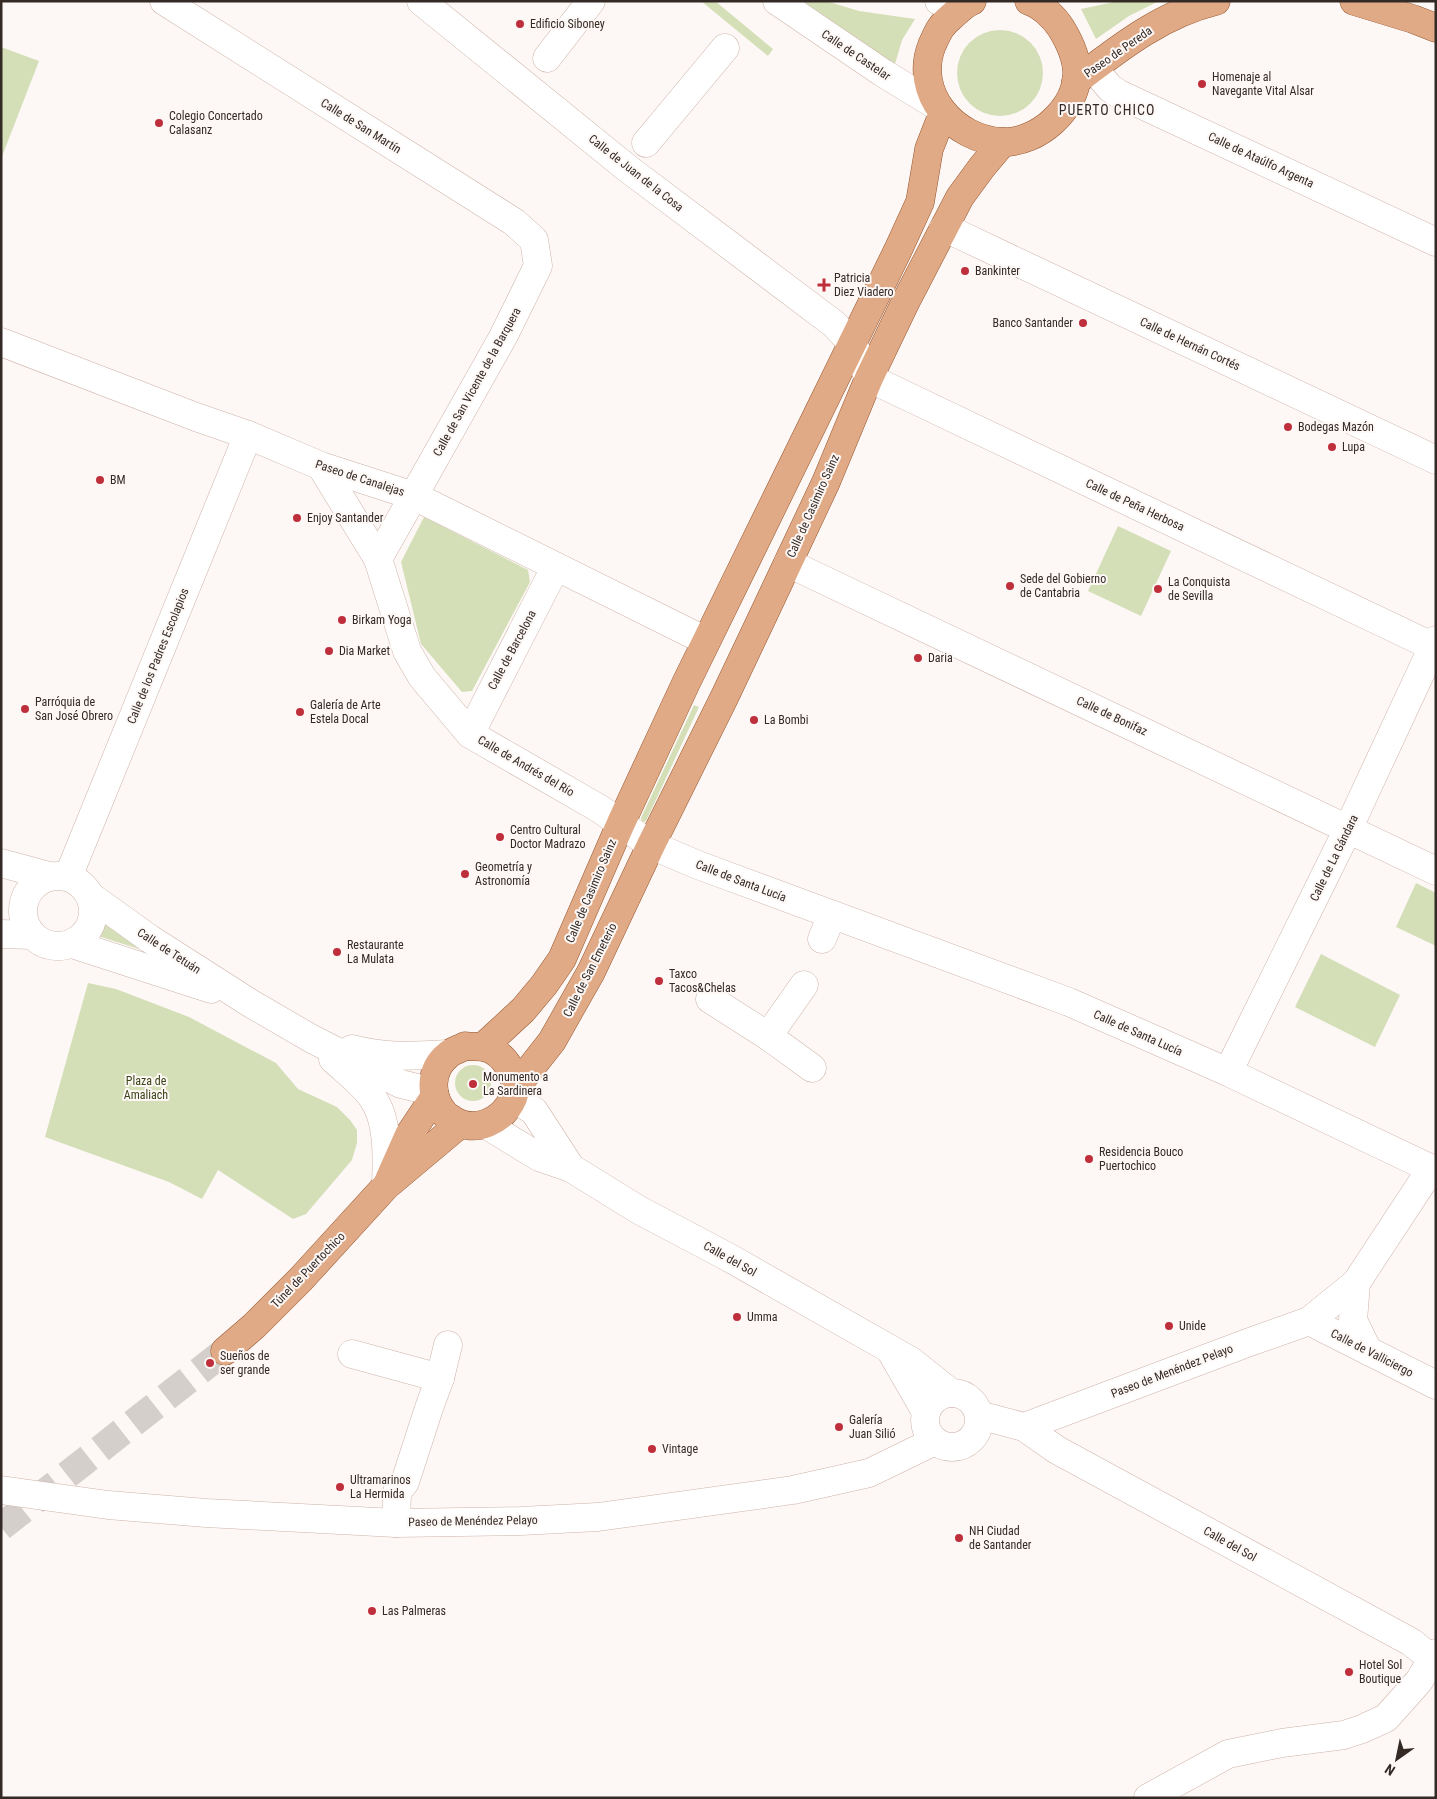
<svg xmlns="http://www.w3.org/2000/svg" width="1437" height="1799" viewBox="0 0 1437 1799" font-family="'Roboto Condensed',sans-serif">
	<style>
		.green { fill: #d4dfb8 }
		.lines { fill: none; stroke-linecap: round; stroke-linejoin: round }
		.primary-tunnel { stroke: #d5cfcb; stroke-width: 28; stroke-dasharray: 28 14; stroke-linecap: butt }
		.street-casing { stroke: #ceb3a9; stroke-width: 29 }
		.secondary-casing { stroke: #ceb3a9; stroke-width: 29 }
		.primary-casing { stroke: #975831; stroke-width: 29 }
		.street { stroke: #fff; stroke-width: 28 }
		.secondary { stroke: #fff; stroke-width: 28 }
		.primary { stroke: #e1aa87; stroke-width: 28 }
		.poi-dot { fill: #be2e3b; stroke: #fdf8f5; stroke-width: 2 }
		.labels { text-anchor: middle; stroke-width: 4; stroke-linejoin: round; paint-order: stroke }
		.poi-label { font-size: 12px; fill: #332925; stroke: #fdf8f5; text-anchor: start }
		.street-label { font-size: 12px; fill: #332925; stroke: #fdf8f5 }
		.park-label { font-size: 12px; fill: #3a4317; stroke: #fdf8f5 }
		.neighbourhood-label { font-size: 14px; letter-spacing: 1px; fill: #332925; stroke: #fdf8f5 }
	</style>
	<rect width="100%" height="100%" fill="#fdf8f5"/>
	<g class="green">
		<path d="M 701,1 L 715,1 L 773,49 L 768,56 Z"/>
		<path d="M 803,1 L 826,1 L 859,11 L 915,19 L 902,40 L 895,64 L 850,36 Z"/>
		<path d="M 1119,1 L 1159,1 L 1129,16 L 1096,39 L 1081,9 Z"/>
		<circle cx="1000" cy="73" r="43"/>
		<path d="M 1,47 L 39,61 L 1,159 Z"/>
		<path d="M 424,517 L 528,570 L 530,582 L 472,691 L 462,692 L 421,644 L 401,562 Z"/>
		<path d="M 1118,526 L 1171,551 L 1141,616 L 1088,591 Z"/>
		<path d="M 694,705 L 699,707 L 646,821 L 642,822 L 641,818 Z"/>
		<path d="M 1416,883 L 1436,893 L 1436,946 L 1396,927 Z"/>
		<path d="M 103,923 L 155,954 L 98,936 Z"/>
		<path d="M 1321,954 L 1400,995 L 1375,1047 L 1295,1007 Z"/>
		<path d="M 88,983 L 116,989 L 189,1017 L 276,1063 L 298,1089 L 337,1107 L 350,1120 L 357,1130 L 357,1143 L 352,1160 L 306,1214 L 293,1219 L 218,1170 L 202,1199 L 169,1182 L 45,1137 Z"/>
		<circle cx="473" cy="1083" r="18"/>
	</g>
	<g class="lines">
		<path class="primary-tunnel" d="M 1,1527 L 225,1351"/>
		<g class="street-casing">
			<g id="street">
				<path d="M 164,1 L 514,222 L 534,240 L 538,266 L 503,337 L 378,559"/>
				<path d="M 421,1 L 627,168 L 834,324 L 853,344 L 869,378 L 1436,648"/>
				<path d="M 547,58 L 591,1"/>
				<path d="M 1093,68 L 1110,88 L 1119,94 L 1436,242"/>
				<path d="M 646,143 L 725,48"/>
				<path d="M 943,229 L 958,234 L 1436,460"/>
				<path d="M 321,466 L 378,559 L 407,651 L 422,677 L 470,734 L 600,809 L 651,845 L 698,865 L 1069,1002 L 1228,1072 L 1436,1171"/>
				<path d="M 788,563 L 1436,871"/>
				<path d="M 470,734 L 555,568"/>
				<path d="M 1,863 L 49,876"/>
				<circle cx="58" cy="911" r="35"/>
				<path d="M 68,877 L 248,435"/>
				<path d="M 90,896 L 150,939 L 250,1003 L 312,1039 L 401,1084 L 434,1092"/>
				<path d="M 1,934 L 31,935"/>
				<path d="M 822,939 L 832,915"/>
				<path d="M 72,944 L 211,989"/>
				<path d="M 710,999 L 768,1036 L 812,1068"/>
				<path d="M 768,1036 L 804,985"/>
				<path d="M 352,1049 C 384,1058 416,1056 448,1054"/>
				<path d="M 333,1059 C 346,1071 362,1083 372,1097 C 389,1120 387,1159 386,1186"/>
				<path d="M 1228,1072 L 1348,829 L 1436,640"/>
				<path d="M 513,1098 L 534,1111 L 571,1168"/>
				<path d="M 485,1124 L 539,1157 L 571,1168 L 639,1210 L 728,1257 L 911,1361 L 951,1393"/>
				<path d="M 1356,1283 L 1353,1320 L 1368,1351"/>
				<path d="M 1309,1321 L 1436,1385"/>
				<path d="M 892,1353 L 926,1412"/>
				<path d="M 352,1354 L 440,1378"/>
				<circle cx="952" cy="1420" r="27"/>
				<path d="M 979,1415 L 1024,1427 L 1247,1343 L 1309,1321 L 1356,1283 L 1431,1169"/>
				<path d="M 1024,1427 L 1057,1450 L 1411,1642 L 1436,1662"/>
				<path d="M 1,1490 L 108,1505 L 206,1513 L 396,1523 L 521,1521 L 598,1517 L 793,1490 L 869,1473 L 935,1441"/>
				<path d="M 396,1523 L 397,1492 L 405,1482 L 429,1408 L 440,1378 L 448,1345"/>
				<path d="M 1148,1798 L 1228,1754 L 1282,1743 L 1344,1735 L 1362,1729 L 1386,1718 L 1419,1681 L 1436,1653"/>
			</g>
		</g>
		<g class="secondary-casing">
			<g id="secondary">
				<path d="M 777,1 L 883,73 L 937,106"/>
				<path d="M 939,1 L 966,4"/>
				<path d="M 1,342 L 196,417 L 248,435 L 321,466 L 414,496 L 706,641"/>
			</g>
		</g>
		<g class="primary-casing">
			<g id="primary">
				<path d="M 972,1 C 964,4 958,11 951,17 C 940,26 938,32 932,45 C 913,93 954,140 1003,142 C 1038,143 1076,109 1077,74 C 1077,57 1069,41 1061,28 C 1054,17 1041,5 1029,1"/>
				<path d="M 1354,1 L 1413,19 L 1436,28"/>
				<path d="M 1076,81 C 1119,48 1162,14 1216,1"/>
				<path d="M 465,1046 C 471,1047 478,1046 484,1047 C 504,1052 521,1078 513,1098 C 503,1121 475,1134 453,1120 C 450,1118 446,1116 444,1113 C 429,1096 430,1069 448,1055 C 452,1051 460,1049 465,1046 Z"/>
				<path d="M 483,1047 L 523,1010 L 544,985 L 562,959 L 621,823 L 686,683 L 898,250 L 920,202 L 929,149 L 943,113"/>
				<path d="M 515,1088 L 552,1041 L 591,972 L 651,845 L 724,698 L 761,620 L 826,482 L 869,378 L 906,301 L 960,197 L 982,167 L 1003,142"/>
				<path d="M 389,1180 L 409,1135 L 435,1096"/>
				<path d="M 225,1351 L 254,1326 L 301,1279 L 386,1186 L 460,1124"/>
			</g>
		</g>
		<use href="#street" class="street"/>
		<use href="#secondary" class="secondary"/>
		<use href="#primary" class="primary"/>
	</g>
	<g class="poi-dot">
		<circle cx="520" cy="24" r="5"/>
		<circle cx="1202" cy="84" r="5"/>
		<circle cx="159" cy="123" r="5"/>
		<circle cx="965" cy="271" r="5"/>
		<path d="M821.5 277.5h5v5h5v5h-5v5h-5v-5h-5v-5h5z"/>
		<circle cx="1083" cy="323" r="5"/>
		<circle cx="1288" cy="427" r="5"/>
		<circle cx="1332" cy="447" r="5"/>
		<circle cx="100" cy="480" r="5"/>
		<circle cx="297" cy="518" r="5"/>
		<circle cx="1010" cy="586" r="5"/>
		<circle cx="1158" cy="589" r="5"/>
		<circle cx="342" cy="620" r="5"/>
		<circle cx="329" cy="651" r="5"/>
		<circle cx="918" cy="658" r="5"/>
		<circle cx="25" cy="709" r="5"/>
		<circle cx="300" cy="712" r="5"/>
		<circle cx="754" cy="720" r="5"/>
		<circle cx="500" cy="837" r="5"/>
		<circle cx="465" cy="874" r="5"/>
		<circle cx="337" cy="952" r="5"/>
		<circle cx="659" cy="981" r="5"/>
		<circle cx="473" cy="1084" r="5"/>
		<circle cx="1089" cy="1159" r="5"/>
		<circle cx="737" cy="1317" r="5"/>
		<circle cx="1169" cy="1326" r="5"/>
		<circle cx="210" cy="1363" r="5"/>
		<circle cx="839" cy="1427" r="5"/>
		<circle cx="652" cy="1449" r="5"/>
		<circle cx="340" cy="1487" r="5"/>
		<circle cx="959" cy="1538" r="5"/>
		<circle cx="372" cy="1611" r="5"/>
		<circle cx="1349" cy="1672" r="5"/>
	</g>
	<g class="labels">
		<g class="poi-label">
			<text x="530" y="28">Edificio Siboney</text>
			<text x="1212" y="81">Homenaje al<tspan x="1212" dy="14">Navegante Vital Alsar</tspan></text>
			<text x="169" y="120">Colegio Concertado<tspan x="169" dy="14">Calasanz</tspan></text>
			<text x="975" y="275">Bankinter</text>
			<text x="834" y="282">Patricia<tspan x="834" dy="14">Diez Viadero</tspan></text>
			<text x="1073" y="327" text-anchor="end">Banco Santander</text>
			<text x="1298" y="431">Bodegas Mazón</text>
			<text x="1342" y="451">Lupa</text>
			<text x="110" y="484">BM</text>
			<text x="307" y="522">Enjoy Santander</text>
			<text x="1020" y="583">Sede del Gobierno<tspan x="1020" dy="14">de Cantabria</tspan></text>
			<text x="1168" y="586">La Conquista<tspan x="1168" dy="14">de Sevilla</tspan></text>
			<text x="352" y="624">Birkam Yoga</text>
			<text x="339" y="655">Dia Market</text>
			<text x="928" y="662">Daria</text>
			<text x="35" y="706">Parróquia de<tspan x="35" dy="14">San José Obrero</tspan></text>
			<text x="310" y="709">Galería de Arte<tspan x="310" dy="14">Estela Docal</tspan></text>
			<text x="764" y="724">La Bombi</text>
			<text x="510" y="834">Centro Cultural<tspan x="510" dy="14">Doctor Madrazo</tspan></text>
			<text x="475" y="871">Geometría y<tspan x="475" dy="14">Astronomía</tspan></text>
			<text x="347" y="949">Restaurante<tspan x="347" dy="14">La Mulata</tspan></text>
			<text x="669" y="978">Taxco<tspan x="669" dy="14">Tacos&amp;Chelas</tspan></text>
			<text x="483" y="1081">Monumento a<tspan x="483" dy="14">La Sardinera</tspan></text>
			<text x="1099" y="1156">Residencia Bouco<tspan x="1099" dy="14">Puertochico</tspan></text>
			<text x="747" y="1321">Umma</text>
			<text x="1179" y="1330">Unide</text>
			<text x="220" y="1360">Sueños de<tspan x="220" dy="14">ser grande</tspan></text>
			<text x="849" y="1424">Galería<tspan x="849" dy="14">Juan Silió</tspan></text>
			<text x="662" y="1453">Vintage</text>
			<text x="350" y="1484">Ultramarinos<tspan x="350" dy="14">La Hermida</tspan></text>
			<text x="969" y="1535">NH Ciudad<tspan x="969" dy="14">de Santander</tspan></text>
			<text x="382" y="1615">Las Palmeras</text>
			<text x="1359" y="1669">Hotel Sol<tspan x="1359" dy="14">Boutique</tspan></text>
		</g>
		<g class="street-label">
			<text transform="translate(1118 52) rotate(-35)" y="4">Paseo de Pereda</text>
			<text transform="translate(856 55) rotate(34)" y="4">Calle de Castelar</text>
			<text transform="translate(361 126) rotate(32)" y="4">Calle de San Martín</text>
			<text transform="translate(1261 160) rotate(25)" y="4">Calle de Ataúlfo Argenta</text>
			<text transform="translate(636 173) rotate(38)" y="4">Calle de Juan de la Cosa</text>
			<text transform="translate(1190 344) rotate(25)" y="4">Calle de Hernán Cortés</text>
			<text transform="translate(477 382) rotate(-61)" y="4">Calle de San Vicente de la Barquera</text>
			<text transform="translate(360 478) rotate(18)" y="4">Paseo de Canalejas</text>
			<text transform="translate(1135 505) rotate(25)" y="4">Calle de Peña Herbosa</text>
			<text transform="translate(813 506) rotate(-66)" y="4">Calle de Casimiro Sainz</text>
			<text transform="translate(512 650) rotate(-62)" y="4">Calle de Barcelona</text>
			<text transform="translate(158 656) rotate(-68)" y="4">Calle de los Padres Escolapios</text>
			<text transform="translate(1112 716) rotate(25)" y="4">Calle de Bonifaz</text>
			<text transform="translate(526 766) rotate(30)" y="4">Calle de Andrés del Río</text>
			<text transform="translate(1334 858) rotate(-64)" y="4">Calle de La Gándara</text>
			<text transform="translate(741 881) rotate(21)" y="4">Calle de Santa Lucía</text>
			<text transform="translate(591 891) rotate(-67)" y="4">Calle de Casimiro Sainz</text>
			<text transform="translate(169 951) rotate(33)" y="4">Calle de Tetuán</text>
			<text transform="translate(590 970) rotate(-63)" y="4">Calle de San Emeterio</text>
			<text transform="translate(1138 1033) rotate(24)" y="4">Calle de Santa Lucía</text>
			<text transform="translate(730 1259) rotate(29)" y="4">Calle del Sol</text>
			<text transform="translate(308 1270) rotate(-46)" y="4">Túnel de Puertochico</text>
			<text transform="translate(1372 1353) rotate(27)" y="4">Calle de Valliciergo</text>
			<text transform="translate(1172 1371) rotate(-21)" y="4">Paseo de Menéndez Pelayo</text>
			<text transform="translate(473 1521) rotate(-1)" y="4">Paseo de Menéndez Pelayo</text>
			<text transform="translate(1230 1544) rotate(29)" y="4">Calle del Sol</text>
		</g>
		<g class="park-label">
			<text x="146" y="1085">Plaza de<tspan x="146" dy="14">Amaliach</tspan></text>
		</g>
		<g class="neighbourhood-label">
			<text x="1107" y="115">PUERTO CHICO</text>
		</g>
	</g>
	<rect width="1437" height="1799" fill="none" stroke="#332925" stroke-width="5"/>
	<g transform="translate(1397 1759) rotate(213)" stroke="#fdf8f5" stroke-width="4" paint-order="stroke">
	<path d="M0-4L9 19L0 12L-9 19Z" fill="#332925"/>
	<text y="-8" font-size="14" font-weight="bold" text-anchor="middle" fill="#332925">N</text>
	</g>
</svg>
